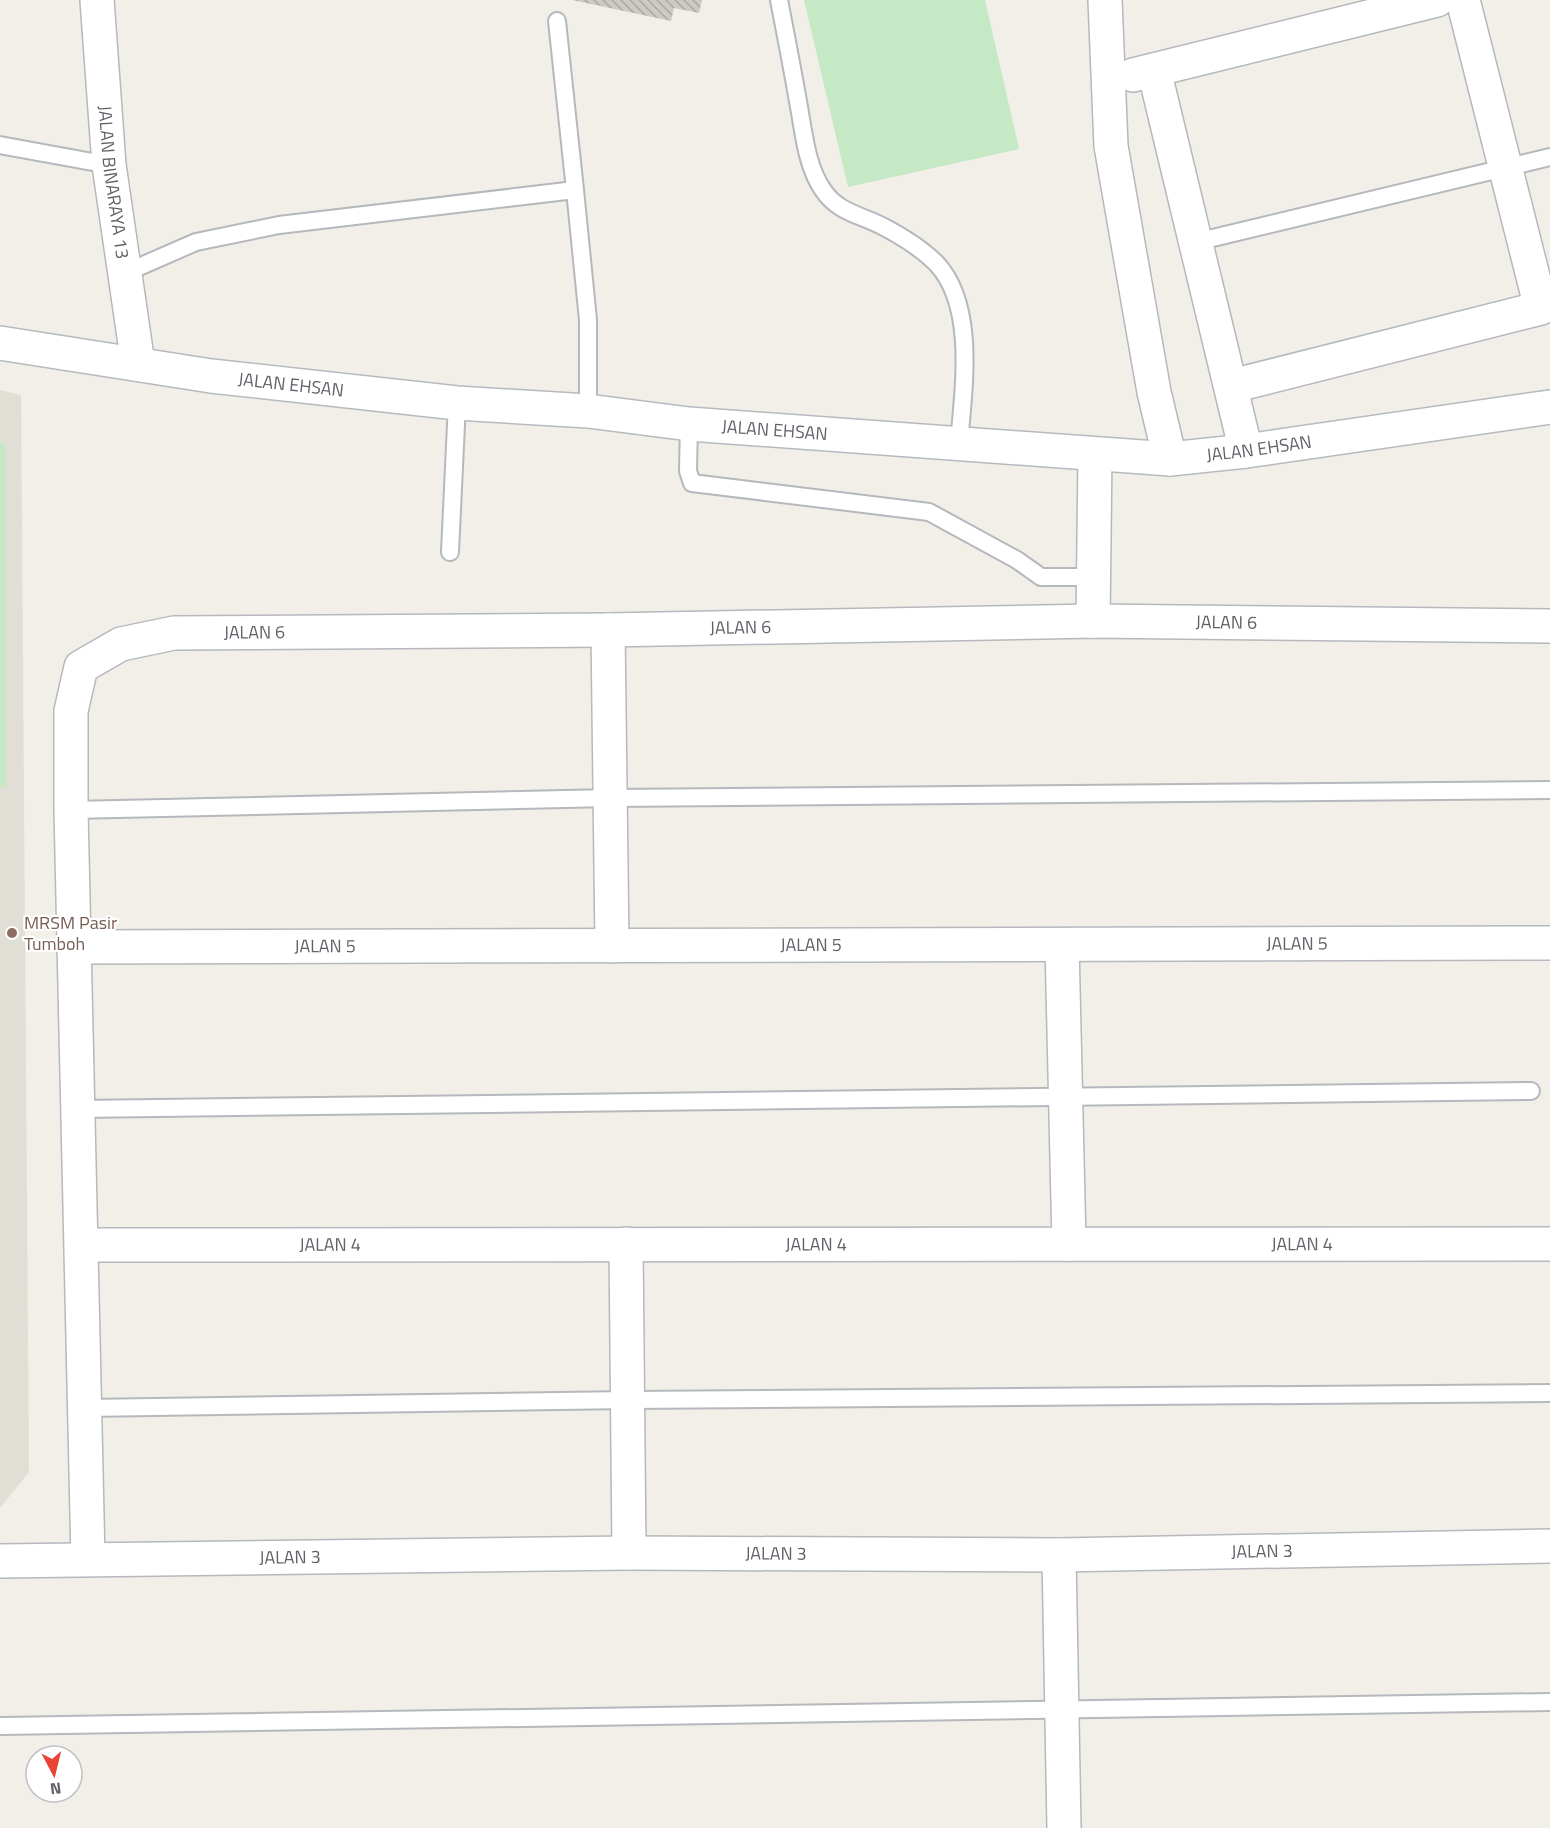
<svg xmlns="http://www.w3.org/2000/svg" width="1550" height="1828" viewBox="0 0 1550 1828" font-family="'Titillium Web',sans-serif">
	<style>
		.education { fill: #e1ded6 }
		.pitch { fill: #c5e8c5 }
		.building { fill: url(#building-back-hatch) }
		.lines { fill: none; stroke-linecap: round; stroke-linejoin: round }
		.service-casing { stroke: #b5b8bc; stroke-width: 20 }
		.minor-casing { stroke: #b5b8bc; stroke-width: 36 }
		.secondary-casing { stroke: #b6babf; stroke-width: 36 }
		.service { stroke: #fff; stroke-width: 16 }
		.minor { stroke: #fff; stroke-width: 33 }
		.secondary { stroke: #fff; stroke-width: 33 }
		.education-dot { fill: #8d6e63; stroke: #fff; stroke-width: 2 }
		.labels { text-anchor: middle; stroke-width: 4.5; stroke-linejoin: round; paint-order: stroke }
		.street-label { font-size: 18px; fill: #5f6368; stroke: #fff }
		.education-label { font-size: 18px; fill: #785e54; stroke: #fff; text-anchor: start }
	</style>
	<defs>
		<pattern id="building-back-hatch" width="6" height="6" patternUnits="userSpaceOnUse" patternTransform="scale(1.5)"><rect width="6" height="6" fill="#cccac5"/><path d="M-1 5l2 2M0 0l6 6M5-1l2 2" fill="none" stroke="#a9a8a4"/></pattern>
	</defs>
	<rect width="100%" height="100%" fill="#f1efe8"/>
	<path class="education" d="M 0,390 L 21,395 L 29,1472 L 0,1508 Z"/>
	<g class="pitch">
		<path d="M 804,0 L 985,0 L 1019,149 L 848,187 Z"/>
		<path d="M 0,443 L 5,443 L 6,787 L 0,787 Z"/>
	</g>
	<path class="building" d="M 572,0 L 702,0 L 699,13 L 674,8 L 671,21 Z"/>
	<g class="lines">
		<g class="service-casing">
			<g id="service">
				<path d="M 779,0 C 786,36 793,72 799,107 C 804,135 807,167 823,190 C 838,213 862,215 884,227 C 903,237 921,248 936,263 C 977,306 963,391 959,444"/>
				<path d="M 557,21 L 575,190"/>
				<path d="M 0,145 L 109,165"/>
				<path d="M 1196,242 L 1550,157"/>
				<path d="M 125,273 L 196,242 L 279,225 L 575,190 L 588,320 L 588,411"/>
				<path d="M 689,424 L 688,471 L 692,483 L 929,512 L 1017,560 L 1041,577 L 1093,577"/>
				<path d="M 450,552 L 457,403"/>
				<path d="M 71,810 L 611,798 L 1550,790"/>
				<path d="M 77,1109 L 1531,1091"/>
				<path d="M 85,1408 L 628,1400 L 1550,1393"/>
				<path d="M 0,1726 L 1550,1702"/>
			</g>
		</g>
		<g class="minor-casing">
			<g id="minor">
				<path id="s1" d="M 97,0 L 109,165 L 138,364"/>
				<path d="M 1105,0 L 1111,146 L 1154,392 L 1170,459"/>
				<path d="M 1154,70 L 1246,451"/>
				<path d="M 1133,75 L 1437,0"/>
				<path d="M 1232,386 L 1541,308 L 1463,0"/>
				<path d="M 1093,621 L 1095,455"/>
				<path d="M 608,630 L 612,946"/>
				<path d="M 1062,945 L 1069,1244"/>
				<path id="s2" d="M 73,947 L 1550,943"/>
				<path d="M 626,1244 L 629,1553"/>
				<path id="s3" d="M 82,1245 L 1550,1244"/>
				<path d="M 1059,1555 L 1064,1828"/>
				<path id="s4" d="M 88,1559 L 71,810 L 71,711 L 81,667 L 121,644 L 174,633 L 608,630 L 1093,621 L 1550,626"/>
				<path id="s5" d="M 0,1561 L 629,1553 L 1059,1555 L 1550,1546"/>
			</g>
		</g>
		<g class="secondary-casing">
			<g id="secondary">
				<path id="s6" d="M 0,343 L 211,376 L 457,403 L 588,411 L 689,424 L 1170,459 L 1246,451 L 1550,407"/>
			</g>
		</g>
		<use href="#service" class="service"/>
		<use href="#minor" class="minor"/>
		<use href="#secondary" class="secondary"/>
	</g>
	<circle class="education-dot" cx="12" cy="933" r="6"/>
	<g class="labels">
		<g class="street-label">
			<text dy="6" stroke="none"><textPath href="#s1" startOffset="183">JALAN BINARAYA 13</textPath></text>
			<text dy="6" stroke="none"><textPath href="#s6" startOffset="294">JALAN EHSAN</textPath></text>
			<text dy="6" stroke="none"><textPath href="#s6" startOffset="780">JALAN EHSAN</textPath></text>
			<text dy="6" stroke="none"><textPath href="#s6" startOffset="1266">JALAN EHSAN</textPath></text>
			<text dy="6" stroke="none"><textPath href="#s4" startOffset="2046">JALAN 6</textPath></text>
			<text dy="6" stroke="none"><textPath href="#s4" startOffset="1560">JALAN 6</textPath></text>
			<text dy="6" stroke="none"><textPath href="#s4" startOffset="1074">JALAN 6</textPath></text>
			<text dy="6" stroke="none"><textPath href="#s2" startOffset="1224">JALAN 5</textPath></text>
			<text dy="6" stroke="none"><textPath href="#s2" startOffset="738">JALAN 5</textPath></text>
			<text dy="6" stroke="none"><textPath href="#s2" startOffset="252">JALAN 5</textPath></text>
			<text dy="6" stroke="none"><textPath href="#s3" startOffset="734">JALAN 4</textPath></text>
			<text dy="6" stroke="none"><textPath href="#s3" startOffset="1220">JALAN 4</textPath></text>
			<text dy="6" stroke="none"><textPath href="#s3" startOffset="248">JALAN 4</textPath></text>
			<text dy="6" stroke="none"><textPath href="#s5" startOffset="1262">JALAN 3</textPath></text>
			<text dy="6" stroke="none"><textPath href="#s5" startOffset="776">JALAN 3</textPath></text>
			<text dy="6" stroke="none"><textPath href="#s5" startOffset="290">JALAN 3</textPath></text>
		</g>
		<g class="education-label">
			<text x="24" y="929">MRSM Pasir<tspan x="24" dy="21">Tumboh</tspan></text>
		</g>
	</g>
	<g transform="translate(54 1774) rotate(173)"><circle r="28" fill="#ffffff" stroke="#bfc1c3" stroke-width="1.5"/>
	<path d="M0-4.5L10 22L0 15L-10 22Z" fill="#ea4335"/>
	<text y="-9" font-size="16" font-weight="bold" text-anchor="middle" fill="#5f6368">N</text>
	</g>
</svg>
